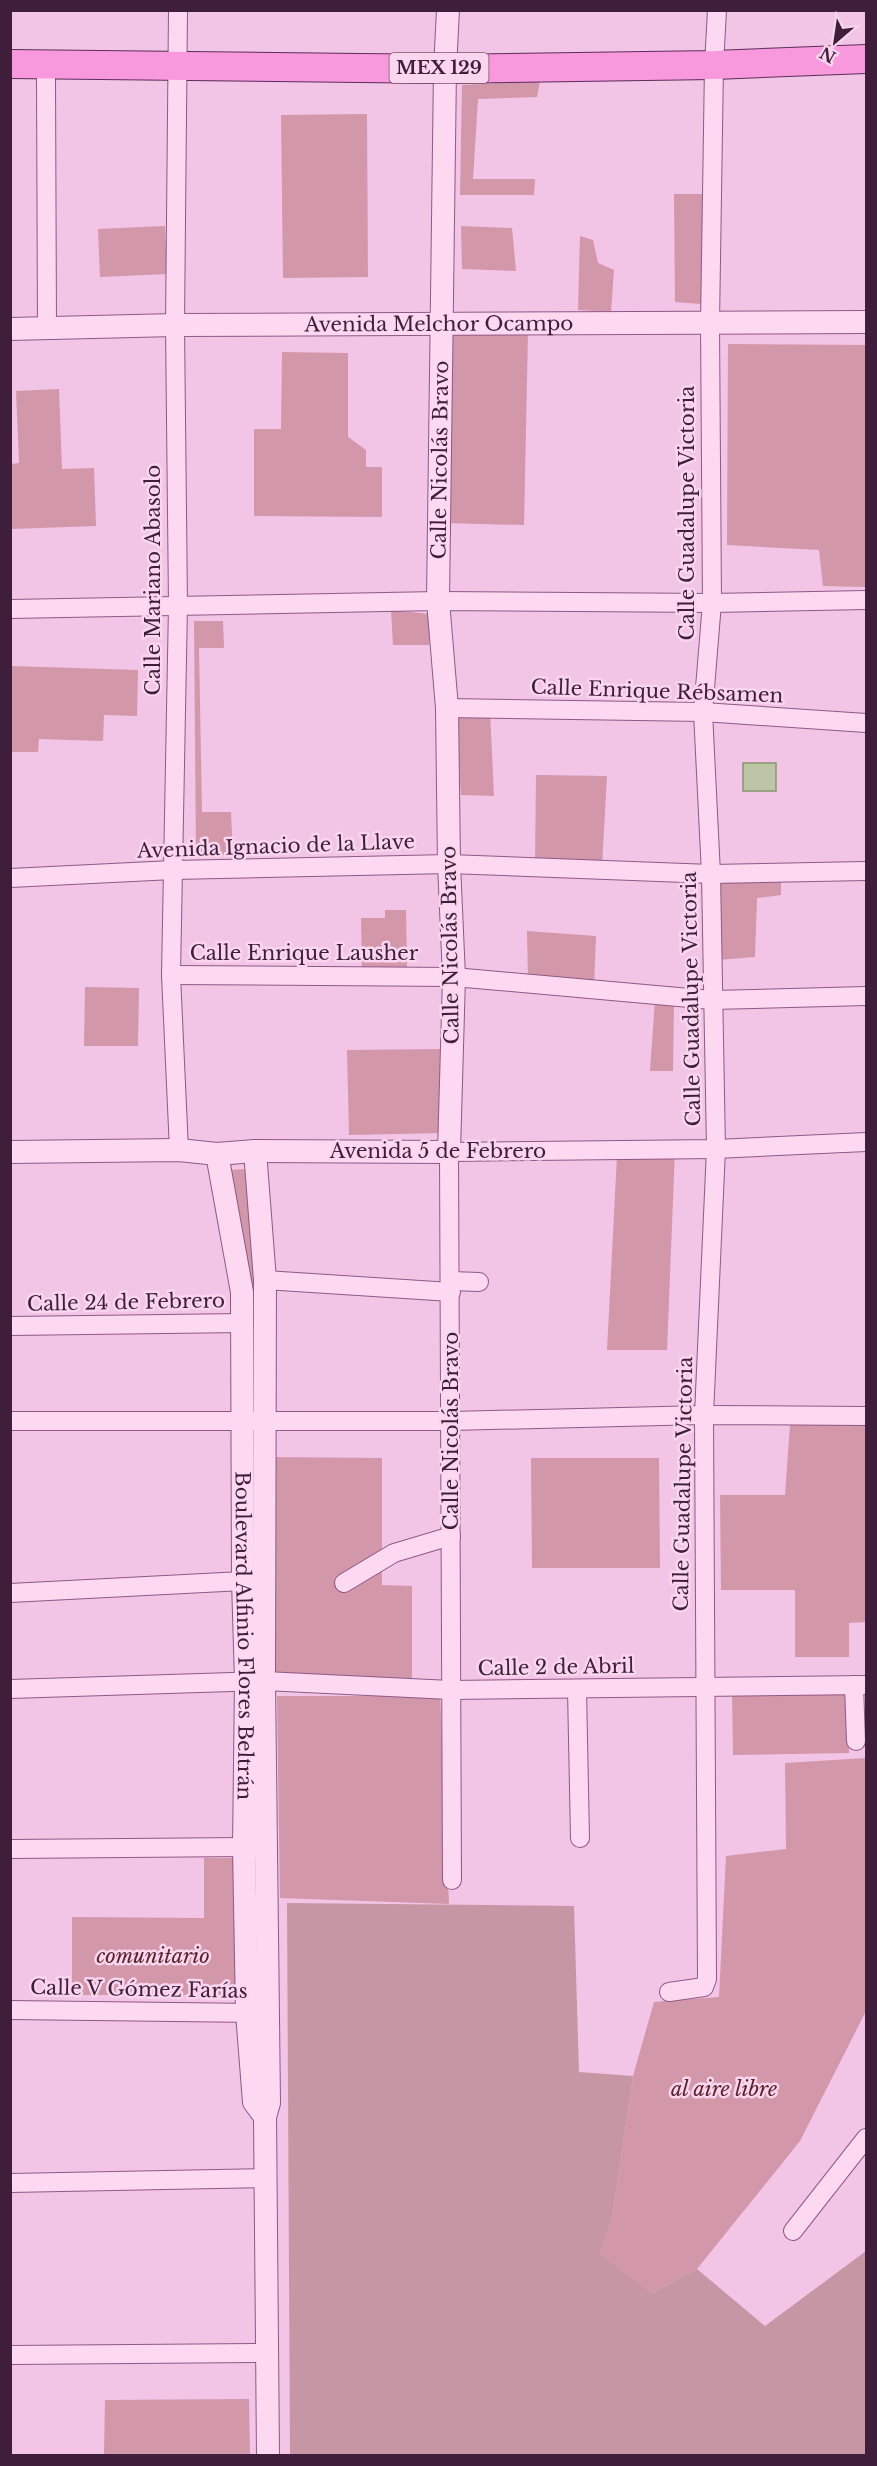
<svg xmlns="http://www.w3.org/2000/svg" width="877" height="2466" viewBox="0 0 877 2466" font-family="'Libre Baskerville',serif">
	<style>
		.green { fill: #d297a8 }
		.cemetery { fill: #c696a4 }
		.water { fill: #bcc5a6; stroke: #87956c; stroke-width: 1.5 }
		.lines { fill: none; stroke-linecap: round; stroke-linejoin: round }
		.minor-casing { stroke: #8f5888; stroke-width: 20 }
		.tertiary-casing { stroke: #8f5888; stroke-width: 24 }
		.primary-casing { stroke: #5c2d5a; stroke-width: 30 }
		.minor { stroke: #fcd9f1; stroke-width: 18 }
		.tertiary { stroke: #fcd9f1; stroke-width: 22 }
		.primary { stroke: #f899de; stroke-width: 28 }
		.labels { text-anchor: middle; stroke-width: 5; stroke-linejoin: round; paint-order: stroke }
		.shield { fill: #f9d5ee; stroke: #765571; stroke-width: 1.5 }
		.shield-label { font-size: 18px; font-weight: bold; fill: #3e1e3b }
		.street-label { font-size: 20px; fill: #3e1e3b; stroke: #f9d5ee }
		.park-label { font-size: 20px; font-style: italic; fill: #5c222b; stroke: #f9d5ee }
	</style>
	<rect width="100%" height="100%" fill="#f2c4e5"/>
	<g class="green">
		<path d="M 540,81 L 537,97 L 478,99 L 473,179 L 535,179 L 534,195 L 460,195 L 462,85 Z"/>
		<path d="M 367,114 L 368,277 L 283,278 L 281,115 Z"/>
		<path d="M 674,194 L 706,194 L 701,304 L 675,302 Z"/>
		<path d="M 165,226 L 167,274 L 100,277 L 98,229 Z"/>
		<path d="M 461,226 L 512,228 L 516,271 L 462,269 Z"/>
		<path d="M 580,236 L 593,240 L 598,263 L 614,270 L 611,312 L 578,310 Z"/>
		<path d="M 447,330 L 528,332 L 524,525 L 442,523 Z"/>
		<path d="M 728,344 L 866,345 L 866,587 L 823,586 L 819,550 L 727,545 Z"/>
		<path d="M 282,352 L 348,353 L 348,437 L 366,450 L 366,467 L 382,467 L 382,517 L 254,516 L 254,429 L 281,429 Z"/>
		<path d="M 59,389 L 62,469 L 94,468 L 96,526 L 11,529 L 11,464 L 19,463 L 16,391 Z"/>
		<path d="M 391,610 L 429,614 L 429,645 L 393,645 Z"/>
		<path d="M 194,621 L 223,621 L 224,648 L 199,648 L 202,812 L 231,812 L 233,854 L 196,856 Z"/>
		<path d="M 11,666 L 138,670 L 137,716 L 104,715 L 103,741 L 39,739 L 38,752 L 12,752 L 11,822 Z"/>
		<path d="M 456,711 L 490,712 L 494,796 L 461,795 Z"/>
		<path d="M 536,775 L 607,776 L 602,866 L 535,862 Z"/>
		<path d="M 781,877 L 781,895 L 757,898 L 755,957 L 718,960 L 721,881 Z"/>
		<path d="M 385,910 L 406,910 L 407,968 L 362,970 L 361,918 L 385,918 Z"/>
		<path d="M 527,931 L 596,936 L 594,986 L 528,979 Z"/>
		<path d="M 85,987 L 139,988 L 138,1046 L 84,1046 Z"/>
		<path d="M 655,1000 L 674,1001 L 673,1071 L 650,1071 Z"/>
		<path d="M 440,1049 L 442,1133 L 349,1135 L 347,1050 Z"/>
		<path d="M 675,1150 L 667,1350 L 607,1350 L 617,1156 Z"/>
		<path d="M 251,1169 L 259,1270 L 259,1592 L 223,1170 Z"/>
		<path d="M 866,1424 L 866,1622 L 849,1623 L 849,1657 L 795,1657 L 795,1590 L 721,1590 L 720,1495 L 785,1495 L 790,1425 Z"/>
		<path d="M 267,1457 L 382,1458 L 382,1585 L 412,1586 L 412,1687 L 267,1686 Z"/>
		<path d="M 531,1458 L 659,1458 L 660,1568 L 532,1568 Z"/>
		<path d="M 848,1690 L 849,1753 L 733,1755 L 732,1692 Z"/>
		<path d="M 277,1696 L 440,1696 L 449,1904 L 280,1898 Z"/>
		<path d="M 866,1758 L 866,2011 L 800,2141 L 697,2269 L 652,2293 L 600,2253 L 612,2220 L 633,2076 L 654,2002 L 719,1997 L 726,1856 L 786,1849 L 785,1763 Z"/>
		<path d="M 204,1858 L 234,1858 L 235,1995 L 72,1995 L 72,1917 L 204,1918 Z"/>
		<path d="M 249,2399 L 250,2455 L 104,2455 L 105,2400 Z"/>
	</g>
	<path class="cemetery" d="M 287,1903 L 574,1906 L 579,2072 L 633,2076 L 612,2220 L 600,2253 L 652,2293 L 697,2269 L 765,2326 L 866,2251 L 866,2455 L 290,2455 Z"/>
	<rect class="water" x="743" y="763" width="33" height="28"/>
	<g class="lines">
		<g class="minor-casing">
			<g id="minor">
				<path d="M 178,10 L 175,325 L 178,605 L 171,975 L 179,1150"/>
				<path d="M 42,66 L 46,77 L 47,329"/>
				<path d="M 10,609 L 438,601 L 712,603 L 866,600"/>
				<path d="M 447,708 L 703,712 L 866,723"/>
				<path d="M 10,878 L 173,870 L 449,864 L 711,874 L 866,871"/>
				<path d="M 171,975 L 454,977 L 712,1000 L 866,996"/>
				<path d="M 265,1280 L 451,1292"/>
				<path d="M 451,1281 L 479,1282"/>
				<path d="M 10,1326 L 243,1323"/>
				<path d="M 10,1421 L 451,1421 L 704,1415 L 866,1416"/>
				<path d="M 344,1583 L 394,1553 L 451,1536"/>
				<path d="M 10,1593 L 243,1581"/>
				<path d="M 854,1685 L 856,1741"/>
				<path d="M 10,1689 L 264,1681 L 451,1690 L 866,1685"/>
				<path d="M 577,1689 L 580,1838"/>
				<path d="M 10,1849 L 244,1847"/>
				<path d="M 452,1880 L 449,1152 L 716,1149 L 866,1142"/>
				<path d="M 669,1992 L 704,1987 L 707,1979 L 704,1415 L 716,1149 L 711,874 L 703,712 L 712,603 L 710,324 L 714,65 L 717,10"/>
				<path d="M 10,2010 L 260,2013"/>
				<path d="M 10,2183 L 266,2178"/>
				<path d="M 793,2231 L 866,2138"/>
				<path d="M 10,2355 L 267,2353"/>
			</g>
		</g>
		<g class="tertiary-casing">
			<g id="tertiary">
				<path id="s1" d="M 10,329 L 175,325 L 866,322"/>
				<path d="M 255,1151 L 265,1280 L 264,1681 L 269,2103 L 265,2117 L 268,2456"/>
				<path id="s2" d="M 10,1152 L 179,1150 L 217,1154 L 255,1151 L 449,1152 L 454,977 L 449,864 L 447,708 L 438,601 L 445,69 L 448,10"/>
				<path id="s3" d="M 217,1154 L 242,1292 L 243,1581 L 246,1681 L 244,1847 L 247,2013 L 254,2102 L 265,2117"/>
			</g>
		</g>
		<g class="primary-casing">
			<path id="primary" d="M 10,64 L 445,69 L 714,65 L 866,59"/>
		</g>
		<use href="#minor" class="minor"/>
		<use href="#tertiary" class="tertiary"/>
		<use href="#primary" class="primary"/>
	</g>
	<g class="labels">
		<rect class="shield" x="389.5" y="53" width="99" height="30" rx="4.5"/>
		<g class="shield-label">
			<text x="439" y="74">MEX 129</text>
		</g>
		<g class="street-label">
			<text dy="7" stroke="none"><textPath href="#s1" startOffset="429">Avenida Melchor Ocampo</textPath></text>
			<text dy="7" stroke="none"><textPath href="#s2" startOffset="1132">Calle Nicolás Bravo</textPath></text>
			<text transform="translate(687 513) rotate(-90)" y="7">Calle Guadalupe Victoria</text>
			<text transform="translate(153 580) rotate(-90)" y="7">Calle Mariano Abasolo</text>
			<text transform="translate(657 691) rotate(2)" y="7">Calle Enrique Rébsamen</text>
			<text transform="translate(276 846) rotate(-2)" y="7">Avenida Ignacio de la Llave</text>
			<text transform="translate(450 945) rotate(-91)" y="7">Calle Nicolás Bravo</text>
			<text x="304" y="960">Calle Enrique Lausher</text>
			<text transform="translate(691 999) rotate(-91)" y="7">Calle Guadalupe Victoria</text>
			<text x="438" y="1158">Avenida 5 de Febrero</text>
			<text transform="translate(126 1302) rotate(-1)" y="7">Calle 24 de Febrero</text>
			<text transform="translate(451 1431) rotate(-90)" y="7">Calle Nicolás Bravo</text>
			<text transform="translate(683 1484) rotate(-89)" y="7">Calle Guadalupe Victoria</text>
			<text dy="7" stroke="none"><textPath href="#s3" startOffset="484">Boulevard Alfinio Flores Beltrán</textPath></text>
			<text transform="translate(556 1667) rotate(-1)" y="7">Calle 2 de Abril</text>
			<text transform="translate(139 1989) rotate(1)" y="7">Calle V Gómez Farías</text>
		</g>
		<g class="park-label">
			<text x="153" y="1963">comunitario</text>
			<text x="724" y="2096">al aire libre</text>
		</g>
	</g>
	<rect width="877" height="2466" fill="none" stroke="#3e1e3b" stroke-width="24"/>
	<g transform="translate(835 42) rotate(209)" stroke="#f9d5ee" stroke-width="4.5" paint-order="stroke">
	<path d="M0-4.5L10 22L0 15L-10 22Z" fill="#3e1e3b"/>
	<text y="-9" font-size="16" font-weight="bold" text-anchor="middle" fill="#3e1e3b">N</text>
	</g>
</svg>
